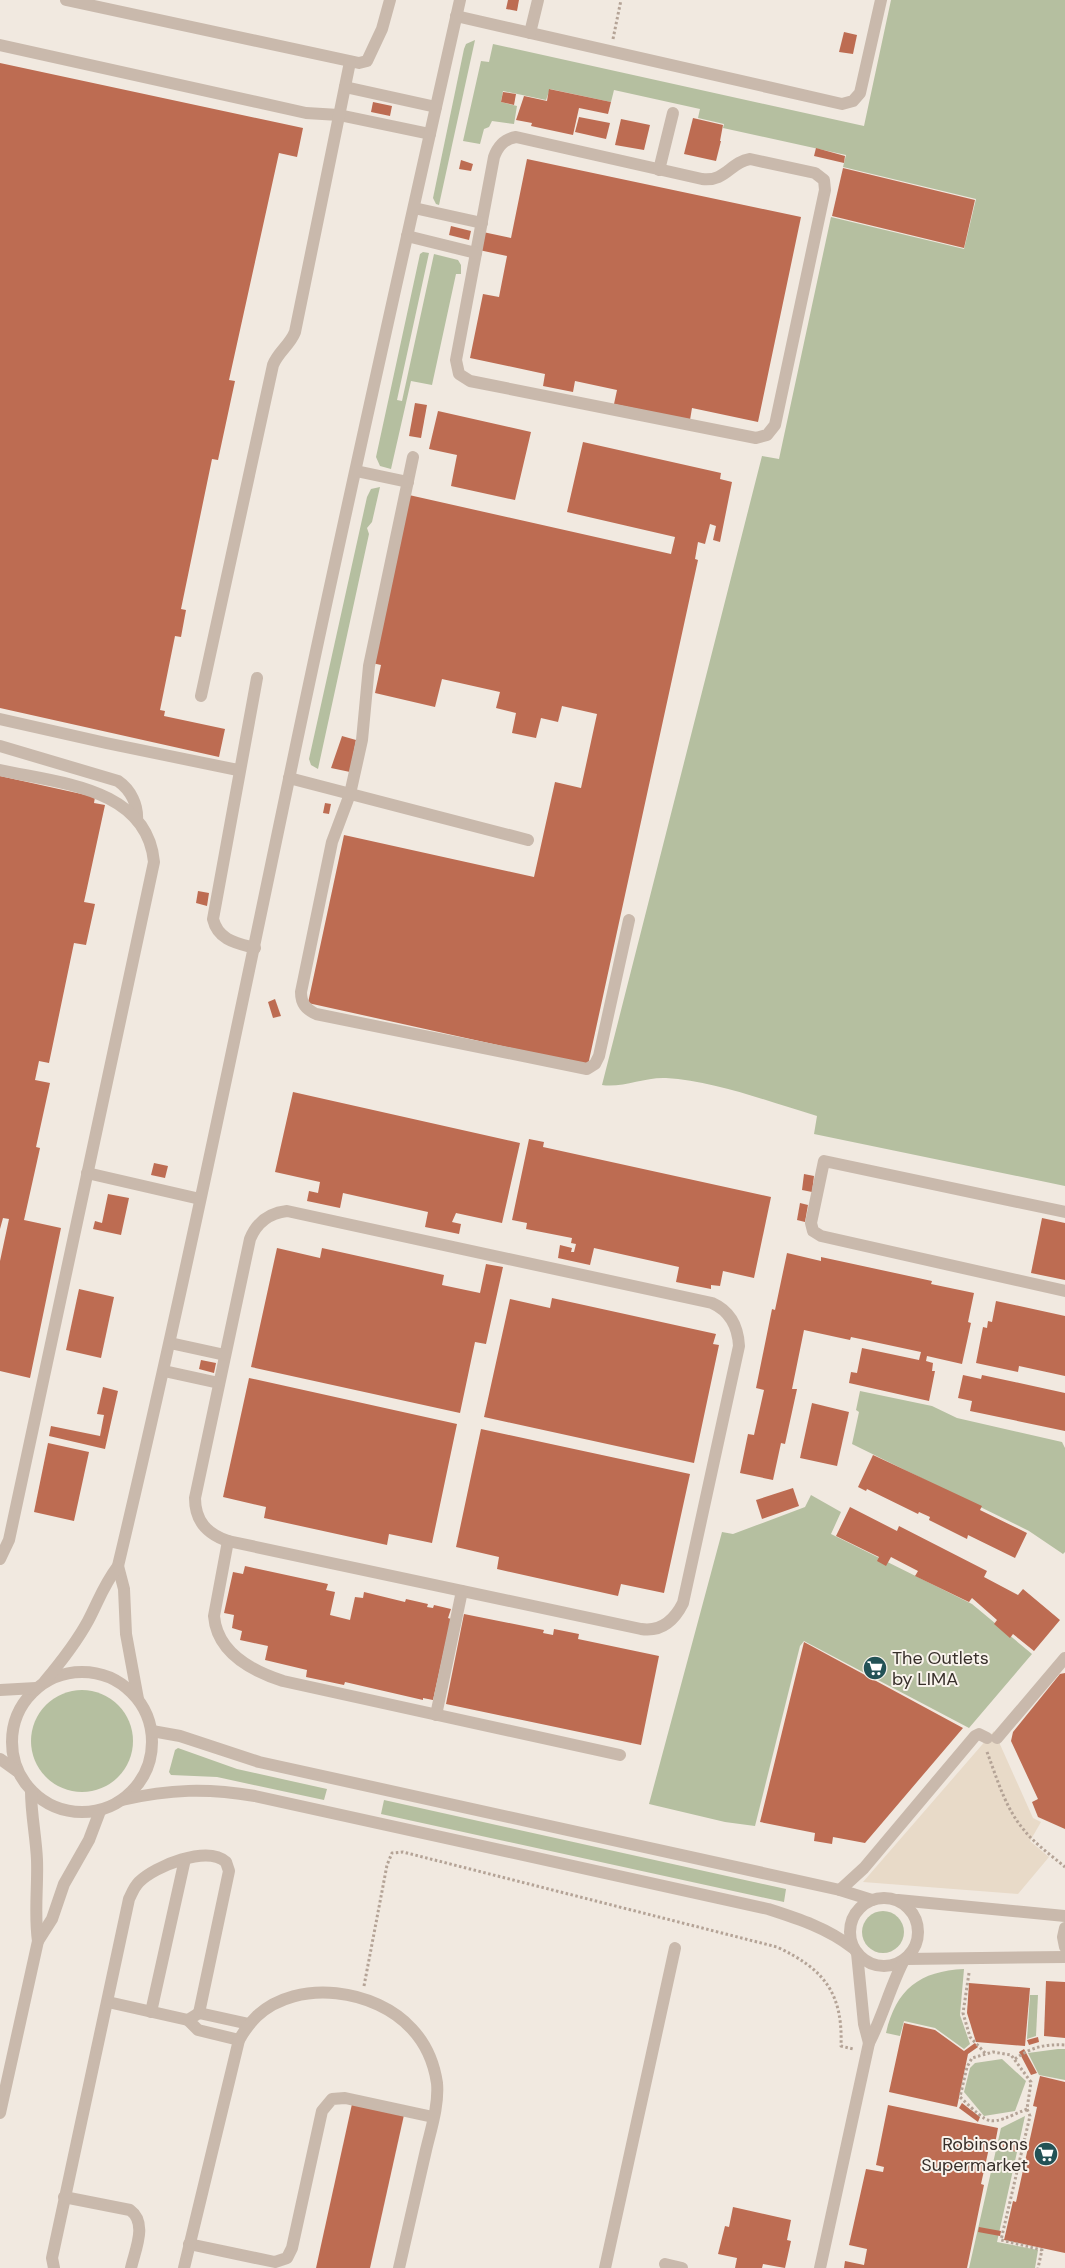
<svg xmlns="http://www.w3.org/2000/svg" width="1065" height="2268" viewBox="0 0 1065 2268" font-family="'DM Sans',sans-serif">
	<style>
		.green { fill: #b5bfa0 }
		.plaza { fill: #e8dac8 }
		.building { fill: #bd6c52 }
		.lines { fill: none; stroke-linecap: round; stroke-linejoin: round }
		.path { stroke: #b4a396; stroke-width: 3; stroke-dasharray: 2.5 2.5; stroke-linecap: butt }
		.minor { stroke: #c9b9ac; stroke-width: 12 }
		.labels { text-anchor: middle; stroke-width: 4; stroke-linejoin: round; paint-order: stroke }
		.poi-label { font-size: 18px; fill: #372f2a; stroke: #f9f3ec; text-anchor: start }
	</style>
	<rect width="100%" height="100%" fill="#f1e9e0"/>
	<g class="green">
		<path d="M 891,0 L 1065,0 L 1065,1186 L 814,1134 L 817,1116 C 769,1102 716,1081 666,1078 C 644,1077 623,1088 602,1085 L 762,456 L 779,459 L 831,217 L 964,249 L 976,199 L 843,167 L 846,155 L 723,128 L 724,124 L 698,118 L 700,109 L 614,90 L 611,102 L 550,89 L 546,100 L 503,91 L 501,102 L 517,106 L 514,124 L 492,121 L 489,127 L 484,129 L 480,144 L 463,141 L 481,61 L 489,62 L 493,44 L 864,126 Z"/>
		<path d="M 475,40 L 439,205 L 436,204 L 433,198 L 464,49 L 466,44 Z"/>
		<path d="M 423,252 L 429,253 L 397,400 L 402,401 L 434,254 L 458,260 L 461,265 L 461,274 L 456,274 L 432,385 L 411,381 L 391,469 L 380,466 L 376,457 L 420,254 Z"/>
		<path d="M 380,487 L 372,522 L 367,528 L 369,534 L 318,769 L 311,765 L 309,759 L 367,497 L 371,489 Z"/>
		<path d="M 860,1391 L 932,1406 L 957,1418 L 1062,1442 L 1065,1448 L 1065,1552 L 1063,1554 L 1029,1531 L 852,1444 L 859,1412 L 856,1410 Z"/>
		<path d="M 811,1495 L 841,1512 L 831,1534 L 972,1604 L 1032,1654 L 969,1728 L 804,1641 L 800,1646 L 755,1826 L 725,1822 L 649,1804 L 722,1532 L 733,1534 L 805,1507 Z"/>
		<circle cx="82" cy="1741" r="51"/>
		<path d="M 178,1748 L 237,1769 L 327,1789 L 324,1800 L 217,1777 L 171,1775 L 169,1772 L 175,1750 Z"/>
		<path d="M 384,1800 L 786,1889 L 784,1902 L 381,1814 Z"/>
		<circle cx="883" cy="1932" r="21"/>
		<path d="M 964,1969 L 960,2015 L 970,2044 L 964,2049 L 935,2028 L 904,2021 L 900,2036 L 886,2033 C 896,1989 920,1971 964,1969 Z"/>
		<path d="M 1030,1995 L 1038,1995 L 1036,2036 L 1027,2039 Z"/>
		<path d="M 1058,2049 L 1065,2049 L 1065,2080 L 1039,2075 L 1028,2053 Z"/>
		<path d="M 1002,2059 L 1026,2081 L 1015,2111 L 984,2116 L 964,2092 L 970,2068 L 975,2063 Z"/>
		<path d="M 1025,2116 L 997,2242 L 1038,2250 L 1035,2268 L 969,2268 L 1001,2128 Z"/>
	</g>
	<path class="plaza" d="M 994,1731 L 1033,1818 L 1041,1822 L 1030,1841 L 1049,1857 L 1018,1894 L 863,1882 Z"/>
	<g class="building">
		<path d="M 508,0 L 519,0 L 517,11 L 506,9 Z"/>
		<path d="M 844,32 L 857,35 L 853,54 L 839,52 Z"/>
		<path d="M 0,63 L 303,128 L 297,157 L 279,153 L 229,380 L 235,381 L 218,460 L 212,459 L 181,609 L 186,610 L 181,637 L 175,636 L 160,710 L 165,711 L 164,716 L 225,729 L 219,757 L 0,708 Z"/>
		<path d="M 549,89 L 611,102 L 608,114 L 579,108 L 573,135 L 531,126 L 532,123 L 516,120 L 524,96 L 547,101 Z"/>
		<path d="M 503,92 L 516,94 L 514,105 L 501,102 Z"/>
		<path d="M 373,102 L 392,106 L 390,116 L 371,112 Z"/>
		<path d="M 579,117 L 610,123 L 606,139 L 575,132 Z"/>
		<path d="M 693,118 L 723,125 L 720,141 L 721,141 L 716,161 L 684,154 Z"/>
		<path d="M 621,119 L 650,125 L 644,150 L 615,145 Z"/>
		<path d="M 816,148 L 845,156 L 844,163 L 814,156 Z"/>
		<path d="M 527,159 L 801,217 L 758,422 L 692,408 L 690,420 L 614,404 L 617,390 L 575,381 L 573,392 L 543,386 L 545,374 L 470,358 L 483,294 L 499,297 L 507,256 L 479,250 L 483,232 L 511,238 Z"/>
		<path d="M 461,160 L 473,164 L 471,171 L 459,169 Z"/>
		<path d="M 843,168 L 975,200 L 964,248 L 832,216 Z"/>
		<path d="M 451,226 L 471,231 L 469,240 L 449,235 Z"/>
		<path d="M 415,403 L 427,405 L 421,438 L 409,436 Z"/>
		<path d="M 438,411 L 531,432 L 515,500 L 451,486 L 457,455 L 429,449 Z"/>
		<path d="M 583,442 L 721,473 L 720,479 L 732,482 L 720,542 L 713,540 L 716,526 L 710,524 L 705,544 L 698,542 L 695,559 L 698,560 L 588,1065 L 308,1003 L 344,835 L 534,877 L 555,782 L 581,788 L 597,714 L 562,706 L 558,722 L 541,718 L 536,738 L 512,733 L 516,713 L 496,708 L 500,692 L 442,679 L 435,707 L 375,693 L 381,665 L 372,663 L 409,495 L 671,554 L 675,537 L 567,512 Z"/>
		<path d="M 342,736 L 356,740 L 350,772 L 331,768 Z"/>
		<path d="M 0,776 L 95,797 L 94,803 L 105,805 L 84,902 L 95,904 L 86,945 L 74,943 L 49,1063 L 39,1061 L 35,1080 L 50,1083 L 36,1147 L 40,1148 L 24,1220 L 61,1228 L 30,1378 L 0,1371 L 0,1261 L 9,1219 L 3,1218 L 0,1229 Z"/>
		<path d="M 325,803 L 331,804 L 329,814 L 323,813 Z"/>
		<path d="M 198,891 L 209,893 L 207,906 L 196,903 Z"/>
		<path d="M 275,999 L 281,1016 L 273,1018 L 268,1002 Z"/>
		<path d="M 293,1092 L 520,1143 L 502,1223 L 456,1213 L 452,1222 L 461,1224 L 459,1234 L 425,1227 L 428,1212 L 343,1193 L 340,1208 L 307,1201 L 309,1191 L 318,1193 L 320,1182 L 275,1172 Z"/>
		<path d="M 529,1139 L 544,1142 L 543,1147 L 771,1197 L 754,1278 L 723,1271 L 720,1286 L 711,1285 L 711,1289 L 676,1282 L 679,1267 L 594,1248 L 590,1265 L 558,1258 L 560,1245 L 572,1248 L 571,1252 L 574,1252 L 576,1244 L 571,1243 L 572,1238 L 526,1229 L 527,1223 L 512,1220 Z"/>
		<path d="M 154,1163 L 168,1166 L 165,1178 L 151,1175 Z"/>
		<path d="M 804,1174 L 814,1176 L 812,1192 L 802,1190 Z"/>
		<path d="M 108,1194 L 129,1198 L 121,1235 L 93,1229 L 95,1221 L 102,1223 Z"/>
		<path d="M 800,1203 L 808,1205 L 805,1222 L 797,1220 Z"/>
		<path d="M 1042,1218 L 1065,1223 L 1065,1280 L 1031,1273 Z"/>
		<path d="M 277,1248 L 320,1258 L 322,1248 L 444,1275 L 442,1285 L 480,1293 L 486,1264 L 503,1267 L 486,1344 L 475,1342 L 460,1413 L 251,1367 Z"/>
		<path d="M 787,1253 L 821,1261 L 821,1257 L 932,1281 L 931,1284 L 974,1293 L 968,1322 L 971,1323 L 962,1364 L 927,1356 L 926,1361 L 933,1363 L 932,1371 L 935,1371 L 929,1401 L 849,1383 L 851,1372 L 857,1373 L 862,1348 L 919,1360 L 921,1352 L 851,1337 L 850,1340 L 804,1330 L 792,1389 L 797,1389 L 785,1444 L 781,1443 L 773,1480 L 740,1473 L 748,1434 L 754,1435 L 764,1390 L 756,1388 L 772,1309 L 775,1310 Z"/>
		<path d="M 79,1289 L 114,1297 L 101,1358 L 66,1350 Z"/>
		<path d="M 552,1298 L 716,1334 L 713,1344 L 719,1345 L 694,1463 L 484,1417 L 510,1299 L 550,1308 Z"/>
		<path d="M 996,1301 L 1065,1316 L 1065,1376 L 1019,1366 L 1018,1372 L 976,1363 L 983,1327 L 987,1328 L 988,1321 L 992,1322 Z"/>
		<path d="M 201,1360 L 216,1363 L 214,1373 L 199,1369 Z"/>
		<path d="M 963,1375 L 981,1379 L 982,1375 L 1065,1393 L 1065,1431 L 970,1411 L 972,1401 L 958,1398 Z"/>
		<path d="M 249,1378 L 457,1424 L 432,1543 L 389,1534 L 387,1545 L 264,1518 L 266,1507 L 223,1497 Z"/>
		<path d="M 103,1387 L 118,1391 L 105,1449 L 49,1436 L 51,1426 L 100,1436 L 104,1415 L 97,1414 Z"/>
		<path d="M 812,1403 L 849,1412 L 837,1466 L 800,1458 Z"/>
		<path d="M 481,1429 L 690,1474 L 664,1593 L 621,1584 L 618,1596 L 497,1569 L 499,1557 L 456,1547 Z"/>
		<path d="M 48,1443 L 89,1452 L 74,1521 L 34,1512 Z"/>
		<path d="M 873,1455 L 982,1506 L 980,1510 L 1027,1533 L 1015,1558 L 968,1535 L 967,1539 L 929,1520 L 930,1517 L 919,1512 L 918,1514 L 867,1489 L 866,1491 L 858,1487 Z"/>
		<path d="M 793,1488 L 799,1506 L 762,1519 L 756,1500 Z"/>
		<path d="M 850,1507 L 897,1531 L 899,1526 L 987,1571 L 984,1577 L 1018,1595 L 1023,1589 L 1060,1620 L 1034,1651 L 1013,1634 L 1010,1638 L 994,1624 L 997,1620 L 972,1598 L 969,1602 L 915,1576 L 918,1571 L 891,1557 L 886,1566 L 877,1561 L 879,1557 L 836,1536 Z"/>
		<path d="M 245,1566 L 328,1584 L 326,1590 L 335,1592 L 330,1615 L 350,1620 L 355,1597 L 363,1598 L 364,1592 L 405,1602 L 406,1599 L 428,1604 L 427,1607 L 433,1608 L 434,1605 L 451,1609 L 448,1618 L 451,1619 L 433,1700 L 423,1698 L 423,1700 L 345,1682 L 344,1685 L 306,1677 L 307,1670 L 265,1660 L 268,1646 L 240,1640 L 242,1631 L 232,1628 L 234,1615 L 224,1613 L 233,1572 L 243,1574 Z"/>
		<path d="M 464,1614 L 544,1630 L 543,1633 L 553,1635 L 554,1629 L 579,1634 L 578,1639 L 659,1656 L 641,1745 L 446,1704 Z"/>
		<path d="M 804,1642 L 963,1728 L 865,1843 L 833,1837 L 832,1844 L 814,1841 L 815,1833 L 760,1822 Z"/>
		<path d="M 1065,1673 L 1065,1829 L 1038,1817 L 1032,1802 L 1038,1799 L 1011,1741 L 1013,1732 L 1060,1674 Z"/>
		<path d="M 1046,1981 L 1065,1982 L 1065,2038 L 1044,2036 Z"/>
		<path d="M 969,1983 L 1030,1988 L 1025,2046 L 976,2042 L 967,2013 Z"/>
		<path d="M 904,2023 L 935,2030 L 964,2051 L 975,2043 L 978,2047 L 968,2054 L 957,2107 L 889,2092 Z"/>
		<path d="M 1038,2037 L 1039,2042 L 1029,2045 L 1027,2040 Z"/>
		<path d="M 1024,2049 L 1037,2073 L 1031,2075 L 1019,2052 Z"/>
		<path d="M 1040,2076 L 1065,2082 L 1065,2253 L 1004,2240 L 1013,2201 L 1016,2202 L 1037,2107 L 1033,2106 Z"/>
		<path d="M 962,2103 L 980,2117 L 978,2122 L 959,2108 Z"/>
		<path d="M 352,2104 L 404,2115 L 370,2268 L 316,2268 Z"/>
		<path d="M 888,2105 L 998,2128 L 994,2149 L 989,2148 L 981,2184 L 984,2185 L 967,2268 L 844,2268 L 845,2261 L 864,2265 L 867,2249 L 849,2245 L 866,2169 L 883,2172 L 884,2167 L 876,2165 Z"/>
		<path d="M 999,2142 L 1019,2146 L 1018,2152 L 997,2148 Z"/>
		<path d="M 733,2207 L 791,2220 L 787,2240 L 791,2241 L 785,2268 L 763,2264 L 762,2268 L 735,2268 L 737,2258 L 718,2254 L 725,2226 L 729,2227 Z"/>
		<path d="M 979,2227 L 1001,2231 L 1000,2236 L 978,2232 Z"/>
	</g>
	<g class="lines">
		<g class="path">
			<path d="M 613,39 L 621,0"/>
			<path d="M 987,1752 C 997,1778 1005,1808 1024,1830 C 1035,1844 1051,1855 1065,1867"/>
			<path d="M 969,1973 L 963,2013 L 970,2037 L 986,2054"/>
			<path d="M 364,1986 L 387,1865 L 392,1853 L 403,1852 L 777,1947 C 824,1969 843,1993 841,2046 L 853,2049"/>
			<path d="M 1015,2059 C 1031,2047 1045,2044 1065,2045"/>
			<path d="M 1027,2109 C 987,2126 992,2127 960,2097 L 967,2067 L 972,2058 L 993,2052 L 1011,2055 L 1031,2082 L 1027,2109 L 1030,2116 L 1001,2240 L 1042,2250 L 1038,2268"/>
		</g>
		<g class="minor">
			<path d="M 66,0 L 359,63 L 367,61 L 382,29 L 390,0"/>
			<path d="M 456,16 L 842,104 L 853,101 L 860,93 L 881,0"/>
			<path d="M 530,33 L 538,0"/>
			<path d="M 0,45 L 306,113 L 339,115 L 430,134"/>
			<path d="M 345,87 L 436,107"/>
			<path d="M 516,137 L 702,179 C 726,182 730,162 750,159 L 815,173 L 824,180 L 825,190 L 775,425 L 767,435 L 756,438 L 470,381 L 459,374 L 456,360 L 494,157 C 498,146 504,139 516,137 Z"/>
			<path d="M 659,170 L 673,113"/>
			<path d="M 414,208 L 482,223"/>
			<path d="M 407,236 L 476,253"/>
			<path d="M 413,457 L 369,666 L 362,740 L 350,794 L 332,842 L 301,992 C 301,1004 306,1009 316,1014 L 587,1069 L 595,1064 L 599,1056 L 629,920"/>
			<path d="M 356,471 L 408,482"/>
			<path d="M 201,696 L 273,365 C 278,352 290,345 295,332 L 350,62"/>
			<path d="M 0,719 L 106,743 L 238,770"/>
			<path d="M 0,746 L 118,781 C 131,790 138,805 137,820"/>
			<path d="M 0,770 C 57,783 147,787 154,862 L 9,1540 L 0,1559"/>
			<path d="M 289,778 L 528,840"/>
			<path d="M 255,948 C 236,943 218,940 213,919 L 257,678"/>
			<path d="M 87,1173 L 200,1199"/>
			<path d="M 287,1211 L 712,1303 C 730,1311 738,1327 739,1346 L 683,1603 C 674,1621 661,1632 641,1629 L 228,1541 C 207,1534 195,1521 195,1498 L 250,1239 C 257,1222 269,1213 287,1211 Z"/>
			<path d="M 1065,1212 L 824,1161 L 811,1223 L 813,1231 L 821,1236 L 1065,1291"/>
			<path d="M 170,1343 L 225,1355"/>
			<path d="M 164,1371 L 219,1383"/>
			<path d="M 228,1541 L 214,1616 C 217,1652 252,1671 283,1681 L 620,1755"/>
			<path d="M 118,1566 L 124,1589 L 126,1634 L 138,1699"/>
			<circle cx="82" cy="1742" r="70"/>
			<path d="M 45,1681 C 61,1662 76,1643 88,1621 C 99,1600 103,1586 118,1566 C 180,1305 234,1042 289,779 C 343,519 402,259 460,0"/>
			<path d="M 0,1690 L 36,1688"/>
			<path d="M 436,1715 L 462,1591"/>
			<path d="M 152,1731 L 180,1736 L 259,1762 L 840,1890 L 872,1900"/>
			<path d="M 997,1738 L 1065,1658"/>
			<path d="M 0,1759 L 17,1771"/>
			<path d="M 122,1800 C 170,1789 207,1788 255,1796 L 768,1909 C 799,1919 827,1928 853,1948"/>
			<path d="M 840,1890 L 864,1868 L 975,1736 L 979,1734 L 987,1738"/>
			<circle cx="884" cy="1932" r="34"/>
			<path d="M 898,1900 L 1065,1916"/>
			<path d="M 1065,1928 L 1063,1937 L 1065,1947"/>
			<path d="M 38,1941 L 52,1919 L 64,1884 L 89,1840 L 100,1811"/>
			<path d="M 857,1953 L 864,2024 L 869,2043"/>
			<path d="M 907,1959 L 1065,1957"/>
			<path d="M 108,2002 L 188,2020"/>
			<path d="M 151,2012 L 185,1859"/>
			<path d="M 239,2040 L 198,2030 L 188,2020 L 199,2013 L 249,2024"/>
			<path d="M 0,2113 L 38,1941 C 34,1914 38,1887 37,1860 C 36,1837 31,1814 31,1791"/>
			<path d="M 64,2197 L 130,2210 C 148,2223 135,2250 131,2268"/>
			<path d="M 189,2244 L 275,2262 L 287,2258 L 292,2248 L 322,2111 L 332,2099 L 345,2098 L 433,2117"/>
			<path d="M 665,2264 L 682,2268"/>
			<path d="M 54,2268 L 52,2258 L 129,1899 C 132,1893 134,1887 139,1882 C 155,1866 207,1845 226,1862 L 229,1871 L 199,2013"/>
			<path d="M 184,2268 L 239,2040 C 244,2031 250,2023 257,2016 C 298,1978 376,1989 412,2029 C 426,2044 434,2063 437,2083 C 439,2105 431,2129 426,2150 C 417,2189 408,2229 399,2268"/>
			<path d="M 605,2268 L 675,1948"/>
			<path d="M 820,2268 L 869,2043 C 883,2016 890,1987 904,1960"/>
		</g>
	</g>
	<defs>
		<g id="supermarket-disc" transform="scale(1.25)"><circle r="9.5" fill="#235256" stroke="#f9f3ec"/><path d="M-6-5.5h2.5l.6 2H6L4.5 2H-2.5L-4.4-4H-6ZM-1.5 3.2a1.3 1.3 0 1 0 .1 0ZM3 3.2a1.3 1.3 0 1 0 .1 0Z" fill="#fff"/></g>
	</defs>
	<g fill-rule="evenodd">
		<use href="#supermarket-disc" x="875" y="1668"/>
		<use href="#supermarket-disc" x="1046" y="2154"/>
	</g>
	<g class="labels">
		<g class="poi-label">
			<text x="892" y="1664">The Outlets<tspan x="892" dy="21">by LIMA</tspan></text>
			<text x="1028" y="2150" text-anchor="end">Robinsons<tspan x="1028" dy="21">Supermarket</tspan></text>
		</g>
	</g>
</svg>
